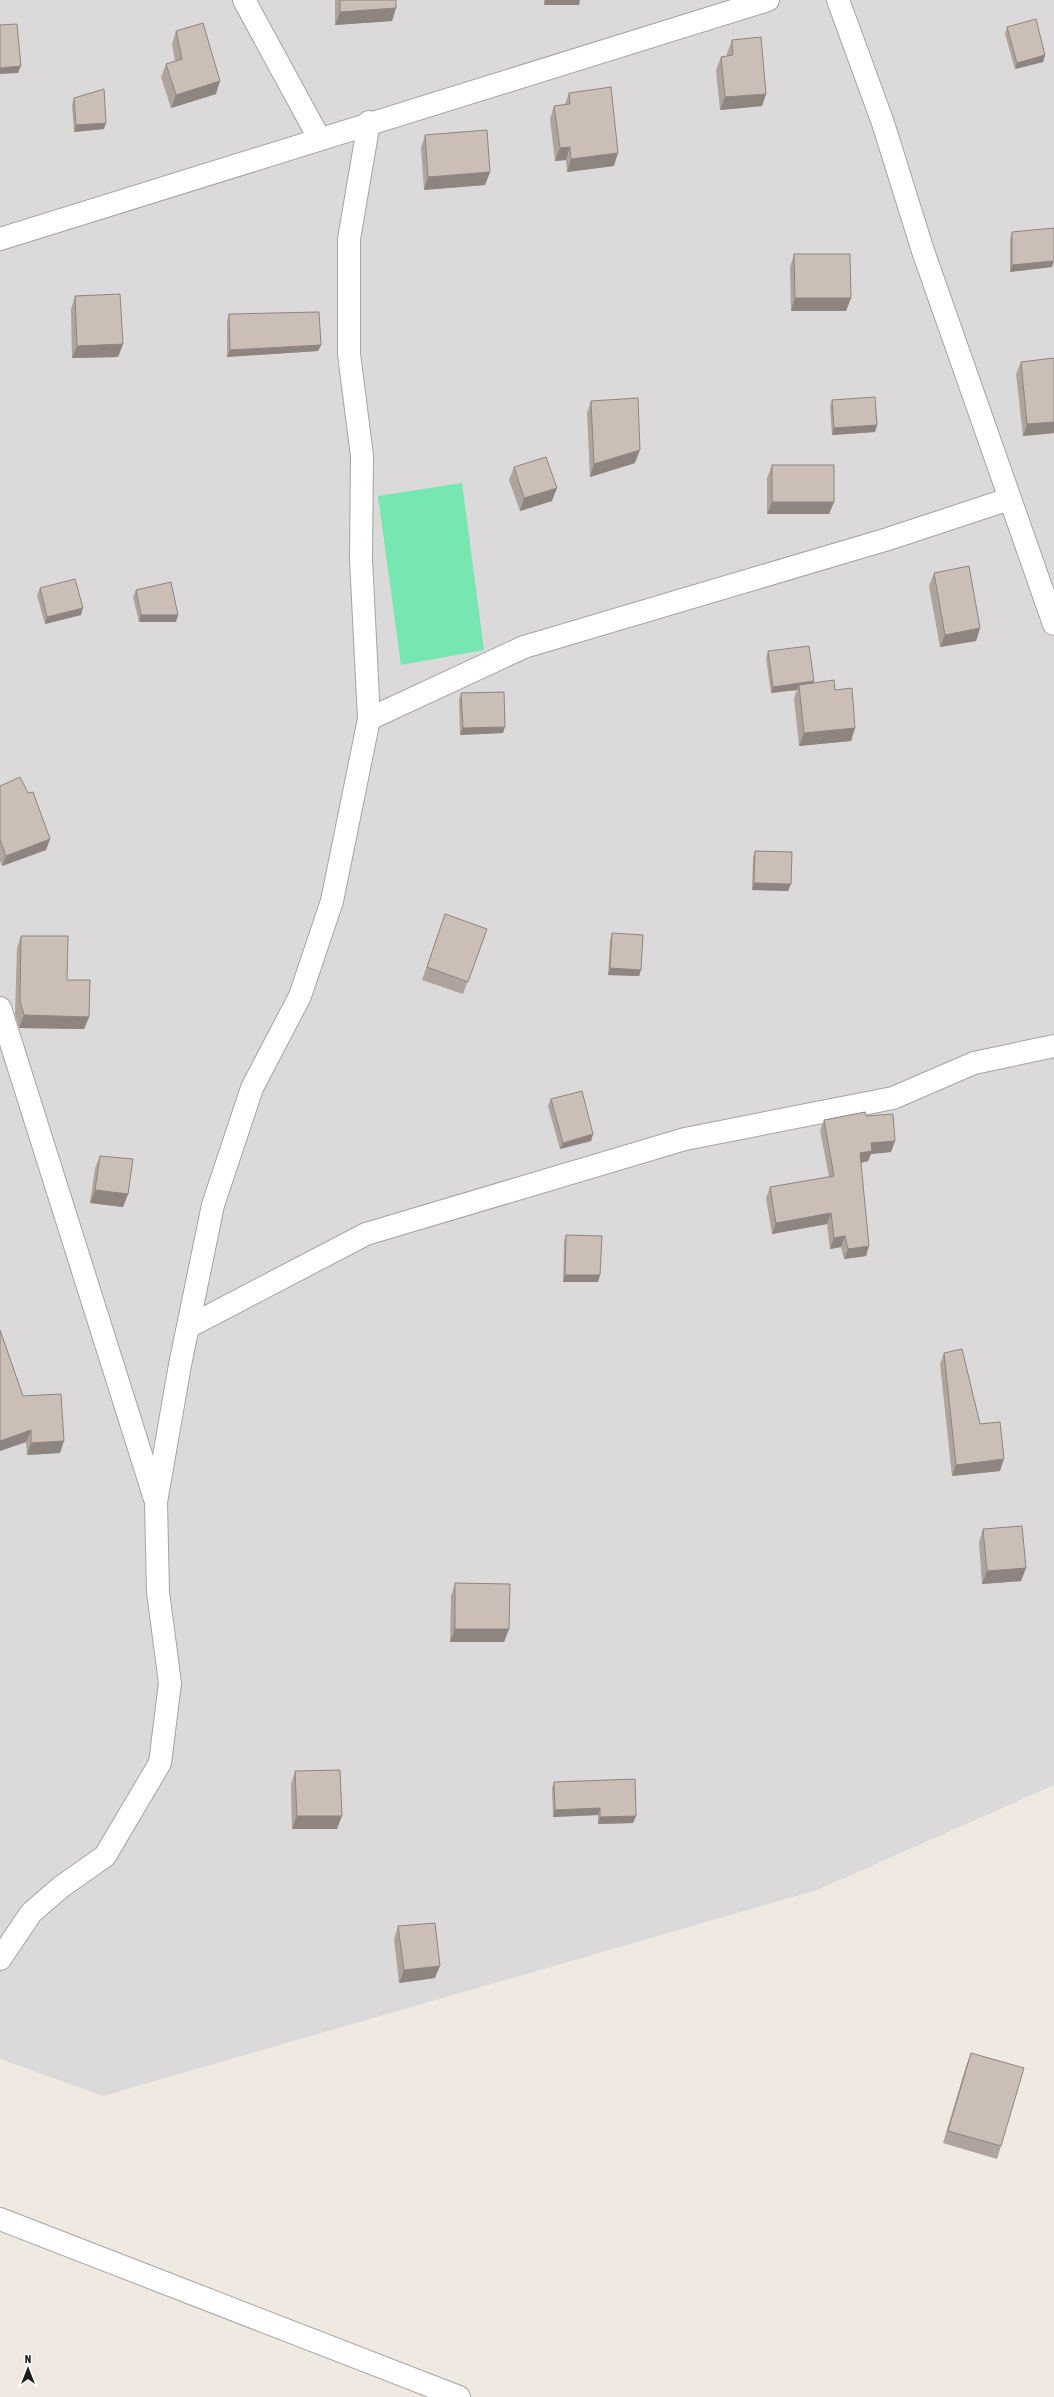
<svg xmlns="http://www.w3.org/2000/svg" width="1054" height="2397" viewBox="0 0 1054 2397" font-family="'Asap Condensed',sans-serif">
	<style>
		.residential { fill: #dbd9d9 }
		.pitch { fill: #76e7b0 }
		.lines { fill: none; stroke-linecap: round; stroke-linejoin: round }
		.street-casing { stroke: #a4a4a4; stroke-width: 24 }
		.street { stroke: #fff; stroke-width: 22 }
		.wall { fill: #afa39d }
		.shaded-wall { fill: #8e8580 }
		.building { fill: #cbbeb7; stroke: #8e8580 }
	</style>
	<rect width="100%" height="100%" fill="#efe9e1"/>
	<path class="residential" d="M 0,0 L 1054,0 L 1054,1785 L 817,1890 L 103,2096 L 0,2059 Z"/>
	<path class="pitch" d="M 462,483 L 484,650 L 401,665 L 378,496 Z"/>
	<g class="lines">
		<g class="street-casing">
			<g id="street">
				<path d="M 244,0 L 319,138"/>
				<path d="M 838,0 L 883,123 L 923,251 L 1054,624"/>
				<path d="M 0,239 L 768,0"/>
				<path d="M 369,719 L 524,647 L 888,539 L 1009,499"/>
				<path d="M 0,1008 L 155,1499"/>
				<path d="M 188,1327 L 366,1234 L 685,1139 L 893,1098 L 974,1063 L 1054,1046"/>
				<path d="M 0,1959 L 31,1913 L 61,1887 L 105,1856 L 160,1763 L 170,1683 L 158,1592 L 156,1502 L 180,1365 L 213,1205 L 252,1088 L 300,996 L 332,901 L 369,719 L 361,559 L 362,456 L 349,354 L 349,239 L 369,122"/>
				<path d="M 0,2219 L 459,2397"/>
			</g>
		</g>
		<use href="#street" class="street"/>
	</g>
	<g class="wall">
		<path d="M 335,0 L 396,0 L 396,8 L 392,21 L 335,25 Z"/>
		<path d="M 544,0 L 580,0 L 579,5 L 544,5 Z"/>
		<path d="M 1007,27 L 1045,55 L 1043,62 L 1015,69 L 1005,34 Z"/>
		<path d="M 176,31 L 216,94 L 171,108 L 161,77 L 166,64 L 175,61 L 172,44 Z"/>
		<path d="M 732,40 L 766,94 L 762,106 L 720,110 L 716,70 L 721,57 L 727,56 L 727,53 Z"/>
		<path d="M 569,93 L 614,166 L 567,172 L 566,160 L 555,161 L 550,119 L 554,106 L 565,104 Z"/>
		<path d="M 74,98 L 104,129 L 74,132 L 72,105 Z"/>
		<path d="M 425,135 L 490,172 L 485,185 L 424,190 L 421,148 Z"/>
		<path d="M 1012,232 L 1052,267 L 1010,272 L 1010,239 Z"/>
		<path d="M 794,254 L 851,298 L 846,311 L 791,311 L 790,267 Z"/>
		<path d="M 75,296 L 123,344 L 118,357 L 72,358 L 71,309 Z"/>
		<path d="M 229,314 L 321,345 L 318,351 L 227,357 L 227,321 Z"/>
		<path d="M 1054,358 L 1054,433 L 1023,436 L 1016,374 L 1021,362 Z"/>
		<path d="M 832,400 L 877,425 L 875,432 L 832,435 L 830,407 Z"/>
		<path d="M 591,401 L 635,463 L 590,477 L 587,413 Z"/>
		<path d="M 772,465 L 834,502 L 829,514 L 767,514 L 767,478 Z"/>
		<path d="M 514,467 L 552,501 L 520,511 L 509,480 Z"/>
		<path d="M 934,573 L 980,628 L 976,641 L 940,647 L 929,586 Z"/>
		<path d="M 40,588 L 81,615 L 45,624 L 37,595 Z"/>
		<path d="M 136,590 L 178,615 L 176,622 L 139,622 L 133,597 Z"/>
		<path d="M 768,651 L 814,681 L 813,683 L 835,690 L 855,728 L 851,741 L 799,746 L 794,698 L 797,690 L 771,693 L 766,658 Z"/>
		<path d="M 461,693 L 503,733 L 460,735 L 459,700 Z"/>
		<path d="M 0,786 L 50,839 L 46,850 L 2,866 L 0,861 Z"/>
		<path d="M 755,851 L 788,891 L 752,890 L 753,857 Z"/>
		<path d="M 445,914 L 487,929 L 463,994 L 422,980 Z"/>
		<path d="M 612,933 L 641,970 L 639,976 L 608,975 L 610,940 Z"/>
		<path d="M 21,936 L 67,980 L 89,1017 L 84,1029 L 19,1028 L 15,1014 L 17,948 Z"/>
		<path d="M 551,1099 L 593,1134 L 591,1141 L 560,1149 L 548,1106 Z"/>
		<path d="M 866,1116 L 895,1141 L 891,1152 L 871,1154 L 868,1161 L 861,1163 L 866,1256 L 844,1259 L 841,1247 L 830,1249 L 827,1224 L 772,1234 L 766,1198 L 770,1187 L 829,1177 L 820,1130 L 824,1120 Z"/>
		<path d="M 100,1156 L 128,1194 L 123,1207 L 90,1203 L 95,1168 Z"/>
		<path d="M 566,1235 L 600,1275 L 598,1282 L 563,1282 L 564,1242 Z"/>
		<path d="M 0,1330 L 23,1396 L 60,1453 L 27,1455 L 26,1442 L 0,1451 Z"/>
		<path d="M 944,1353 L 980,1424 L 1000,1471 L 952,1476 L 940,1364 Z"/>
		<path d="M 983,1529 L 1026,1568 L 1021,1581 L 982,1584 L 979,1542 Z"/>
		<path d="M 455,1583 L 509,1629 L 504,1642 L 450,1642 L 451,1596 Z"/>
		<path d="M 295,1771 L 337,1829 L 292,1829 L 291,1784 Z"/>
		<path d="M 554,1782 L 636,1816 L 633,1823 L 598,1824 L 598,1815 L 553,1817 L 552,1788 Z"/>
		<path d="M 398,1926 L 435,1978 L 399,1983 L 394,1939 Z"/>
		<path d="M 971,2053 L 1001,2146 L 997,2159 L 943,2143 L 966,2066 Z"/>
	</g>
	<g class="shaded-wall">
		<path d="M 546,0 L 580,0 L 579,5 L 544,5 Z"/>
		<path d="M 396,8 L 392,21 L 335,25 L 340,12 Z"/>
		<path d="M 1045,55 L 1043,62 L 1015,69 L 1017,63 Z"/>
		<path d="M 21,66 L 18,73 L 0,74 L 0,68 Z"/>
		<path d="M 220,81 L 216,94 L 171,108 L 176,95 Z"/>
		<path d="M 766,94 L 762,106 L 720,110 L 725,97 Z"/>
		<path d="M 106,123 L 104,129 L 74,132 L 76,125 Z"/>
		<path d="M 570,147 L 566,160 L 555,161 L 560,148 Z"/>
		<path d="M 618,153 L 614,166 L 567,172 L 571,159 Z"/>
		<path d="M 490,172 L 485,185 L 424,190 L 428,177 Z"/>
		<path d="M 1054,261 L 1052,267 L 1010,272 L 1012,265 Z"/>
		<path d="M 795,298 L 851,298 L 846,311 L 791,311 Z"/>
		<path d="M 123,344 L 118,357 L 72,358 L 77,346 Z"/>
		<path d="M 321,345 L 318,351 L 227,357 L 230,350 Z"/>
		<path d="M 1054,422 L 1054,433 L 1023,436 L 1027,424 Z"/>
		<path d="M 877,425 L 875,432 L 832,435 L 834,428 Z"/>
		<path d="M 640,450 L 635,463 L 590,477 L 594,464 Z"/>
		<path d="M 557,488 L 552,501 L 520,511 L 524,498 Z"/>
		<path d="M 772,502 L 834,502 L 829,514 L 767,514 Z"/>
		<path d="M 83,608 L 81,615 L 45,624 L 47,617 Z"/>
		<path d="M 141,615 L 178,615 L 176,622 L 139,622 Z"/>
		<path d="M 980,628 L 976,641 L 940,647 L 945,635 Z"/>
		<path d="M 814,681 L 811,688 L 799,685 L 797,690 L 771,693 L 773,687 Z"/>
		<path d="M 505,727 L 503,733 L 460,735 L 463,728 Z"/>
		<path d="M 855,728 L 851,741 L 799,746 L 804,733 Z"/>
		<path d="M 50,839 L 46,850 L 2,866 L 6,856 Z"/>
		<path d="M 754,883 L 791,884 L 788,891 L 752,890 Z"/>
		<path d="M 610,968 L 641,970 L 639,976 L 608,975 Z"/>
		<path d="M 24,1015 L 89,1017 L 84,1029 L 19,1028 Z"/>
		<path d="M 593,1134 L 591,1141 L 560,1149 L 563,1143 Z"/>
		<path d="M 895,1141 L 891,1152 L 871,1154 L 868,1161 L 856,1164 L 860,1153 L 871,1143 Z"/>
		<path d="M 95,1190 L 128,1194 L 123,1207 L 90,1203 Z"/>
		<path d="M 831,1213 L 827,1224 L 772,1234 L 776,1223 Z"/>
		<path d="M 845,1236 L 841,1247 L 830,1249 L 834,1238 Z"/>
		<path d="M 869,1246 L 866,1256 L 844,1259 L 848,1249 Z"/>
		<path d="M 565,1275 L 600,1275 L 598,1282 L 563,1282 Z"/>
		<path d="M 31,1430 L 26,1442 L 0,1451 L 0,1441 Z"/>
		<path d="M 64,1441 L 60,1453 L 27,1455 L 31,1443 Z"/>
		<path d="M 1004,1459 L 1000,1471 L 952,1476 L 956,1465 Z"/>
		<path d="M 1026,1568 L 1021,1581 L 982,1584 L 987,1571 Z"/>
		<path d="M 455,1629 L 509,1629 L 504,1642 L 450,1642 Z"/>
		<path d="M 600,1808 L 598,1815 L 553,1817 L 555,1810 Z"/>
		<path d="M 297,1816 L 342,1816 L 337,1829 L 292,1829 Z"/>
		<path d="M 636,1816 L 633,1823 L 598,1824 L 600,1817 Z"/>
		<path d="M 440,1966 L 435,1978 L 399,1983 L 404,1970 Z"/>
	</g>
	<g class="building">
		<path d="M 340,0 L 396,0 L 396,8 L 340,12 Z"/>
		<path d="M 1036,19 L 1045,55 L 1017,63 L 1007,27 Z"/>
		<path d="M 203,23 L 220,81 L 176,95 L 166,64 L 182,59 L 176,31 Z"/>
		<path d="M 17,24 L 21,66 L 0,68 L 0,25 Z"/>
		<path d="M 761,37 L 766,94 L 725,97 L 721,57 L 733,55 L 732,40 Z"/>
		<path d="M 611,87 L 618,153 L 571,159 L 570,147 L 560,148 L 554,106 L 570,104 L 569,93 Z"/>
		<path d="M 104,89 L 106,123 L 76,125 L 74,98 Z"/>
		<path d="M 487,130 L 490,172 L 428,177 L 425,135 Z"/>
		<path d="M 1054,228 L 1054,261 L 1012,265 L 1012,232 Z"/>
		<path d="M 794,254 L 850,254 L 851,298 L 795,298 Z"/>
		<path d="M 120,294 L 123,344 L 77,346 L 75,296 Z"/>
		<path d="M 319,312 L 321,345 L 230,350 L 229,314 Z"/>
		<path d="M 1054,358 L 1054,422 L 1027,424 L 1021,362 Z"/>
		<path d="M 875,397 L 877,425 L 834,428 L 832,400 Z"/>
		<path d="M 638,398 L 640,450 L 594,464 L 591,401 Z"/>
		<path d="M 546,457 L 557,488 L 524,498 L 514,467 Z"/>
		<rect x="772" y="465" width="62" height="37"/>
		<path d="M 969,566 L 980,628 L 945,635 L 934,573 Z"/>
		<path d="M 75,579 L 83,608 L 47,617 L 40,588 Z"/>
		<path d="M 171,582 L 178,615 L 141,615 L 136,590 Z"/>
		<path d="M 809,646 L 814,681 L 773,687 L 768,651 Z"/>
		<path d="M 834,680 L 835,690 L 852,688 L 855,728 L 804,733 L 799,685 Z"/>
		<path d="M 504,692 L 505,727 L 463,728 L 461,693 Z"/>
		<path d="M 20,777 L 28,793 L 33,792 L 50,839 L 6,856 L 0,840 L 0,786 Z"/>
		<path d="M 755,851 L 792,852 L 791,884 L 754,883 Z"/>
		<path d="M 445,914 L 487,929 L 468,982 L 427,967 Z"/>
		<path d="M 612,933 L 643,935 L 641,970 L 610,968 Z"/>
		<path d="M 21,936 L 68,936 L 67,980 L 90,980 L 89,1017 L 24,1015 L 20,1001 Z"/>
		<path d="M 582,1091 L 593,1134 L 563,1143 L 551,1099 Z"/>
		<path d="M 865,1112 L 866,1116 L 893,1114 L 895,1141 L 871,1143 L 872,1151 L 860,1153 L 869,1246 L 848,1249 L 845,1236 L 834,1238 L 831,1213 L 776,1223 L 770,1187 L 834,1176 L 824,1120 Z"/>
		<path d="M 100,1156 L 133,1159 L 128,1194 L 95,1190 Z"/>
		<path d="M 566,1235 L 602,1236 L 600,1275 L 565,1275 Z"/>
		<path d="M 0,1330 L 23,1396 L 61,1394 L 64,1441 L 31,1443 L 31,1430 L 0,1441 Z"/>
		<path d="M 962,1349 L 980,1424 L 1000,1422 L 1004,1459 L 956,1465 L 944,1353 Z"/>
		<path d="M 1022,1526 L 1026,1568 L 987,1571 L 983,1529 Z"/>
		<path d="M 455,1583 L 510,1584 L 509,1629 L 455,1629 Z"/>
		<path d="M 340,1770 L 342,1816 L 297,1816 L 295,1771 Z"/>
		<path d="M 635,1779 L 636,1816 L 600,1817 L 600,1808 L 555,1810 L 554,1782 Z"/>
		<path d="M 435,1923 L 440,1966 L 404,1970 L 398,1926 Z"/>
		<path d="M 971,2053 L 1024,2068 L 1001,2146 L 948,2131 Z"/>
	</g>
	<g transform="translate(28 2369)" stroke="#ffffff" stroke-width="3" paint-order="stroke">
	<path d="M0-3L7 15L0 10L-7 15Z" fill="#1d1d1d"/>
	<text y="-6" font-size="11" font-weight="bold" text-anchor="middle" fill="#1d1d1d">N</text>
	</g>
</svg>
